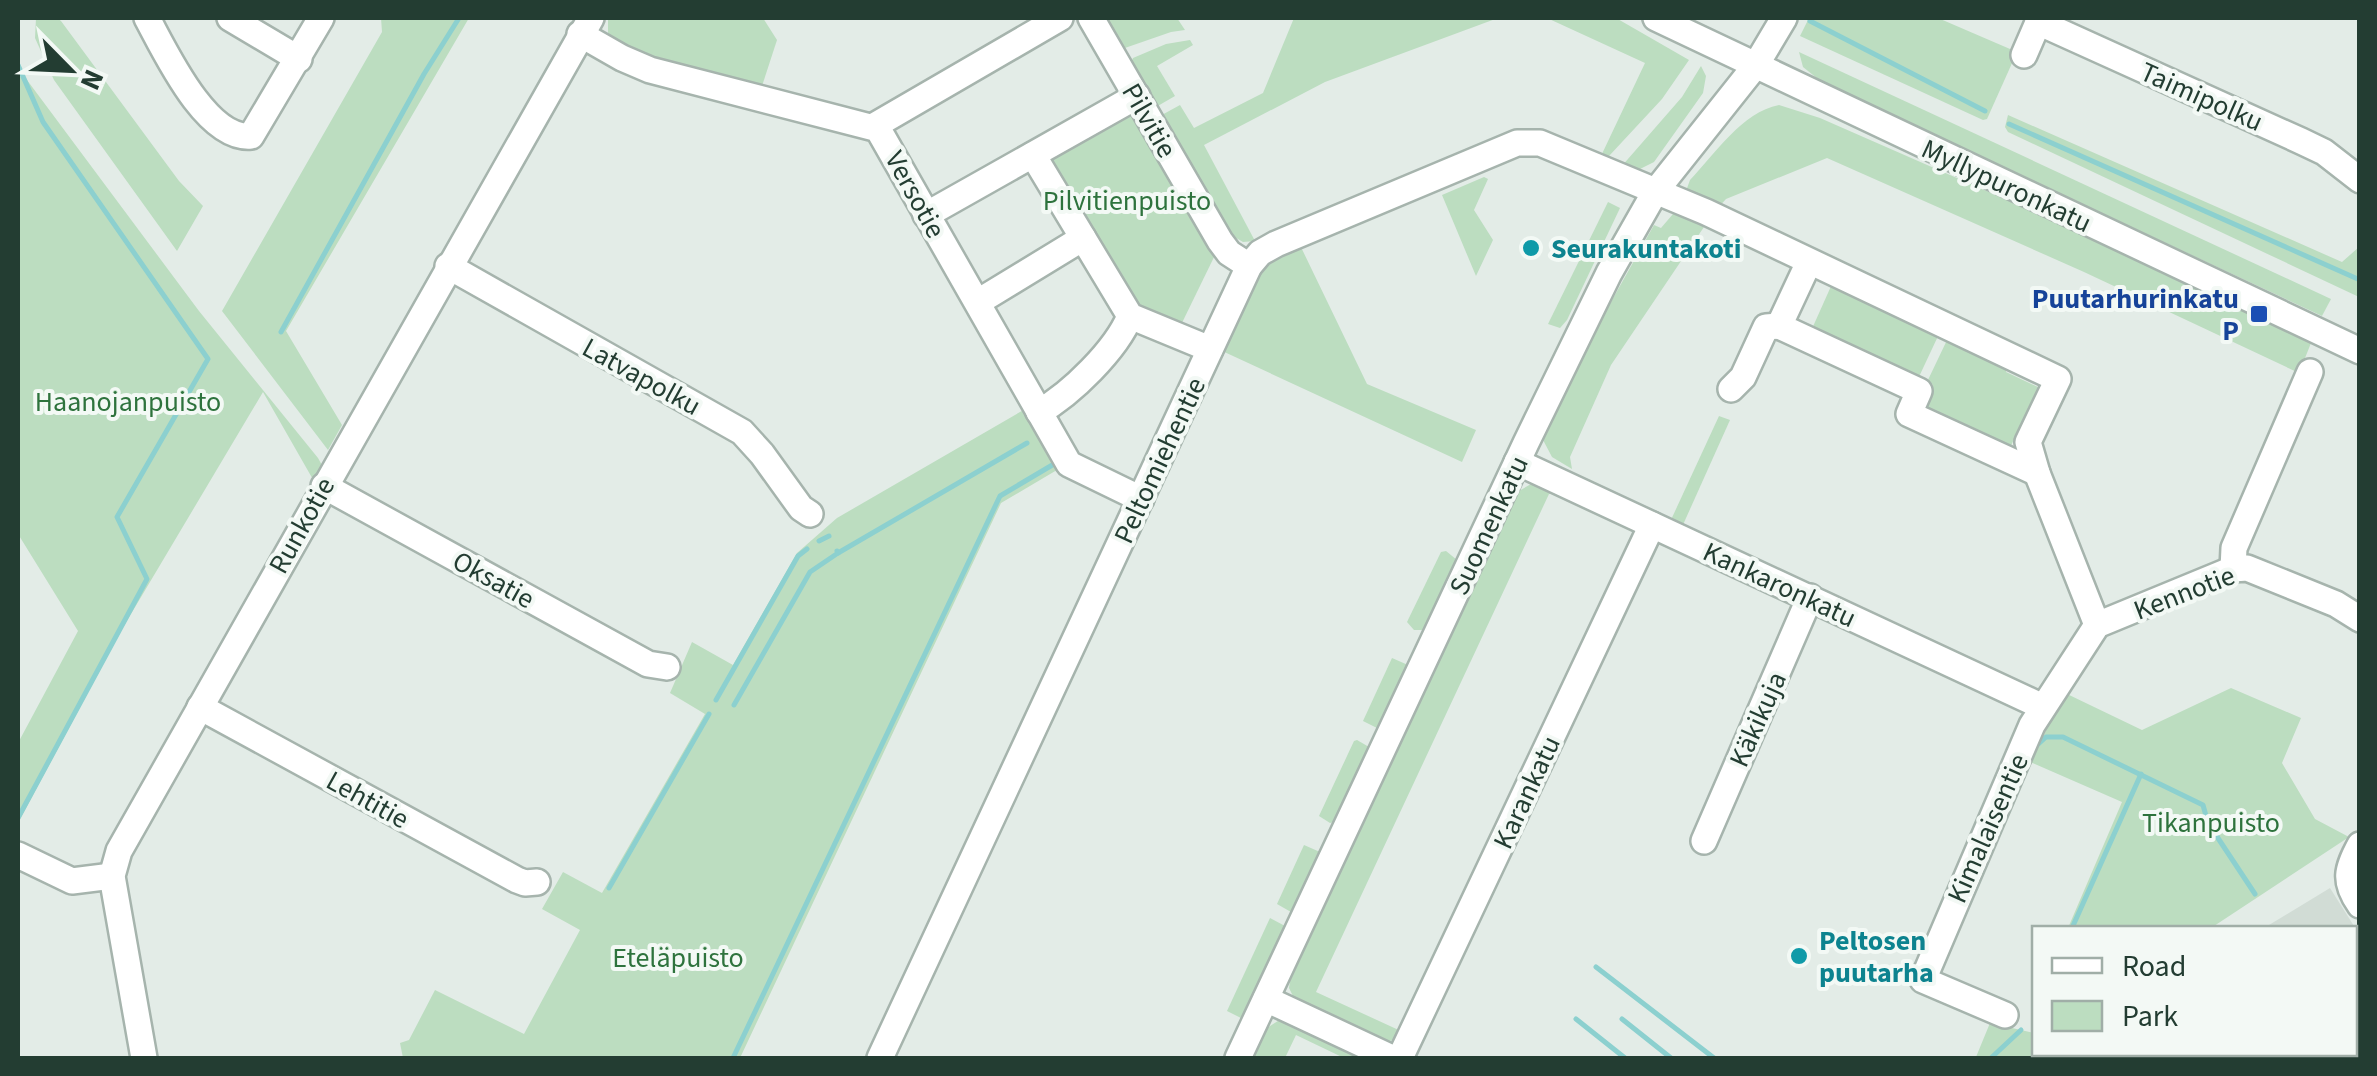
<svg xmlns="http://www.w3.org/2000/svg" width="2377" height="1076" viewBox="0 0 2377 1076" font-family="'Source Sans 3',sans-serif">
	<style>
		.built { fill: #d1dcd5 }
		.green { fill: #bcddc0 }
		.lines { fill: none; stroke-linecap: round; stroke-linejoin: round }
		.stream { stroke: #8cd0cf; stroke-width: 5 }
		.minor-casing { stroke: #a6b4ad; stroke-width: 30 }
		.minor { stroke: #fff; stroke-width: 25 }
		.culture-dot { fill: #0f9aa8; stroke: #f3f9f5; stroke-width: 4 }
		.transit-dot { fill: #1a4fb4; stroke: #f3f9f5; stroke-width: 4 }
		.labels { text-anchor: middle; stroke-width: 8; stroke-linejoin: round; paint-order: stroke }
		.street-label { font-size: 28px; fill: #233d32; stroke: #f3f9f5 }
		.park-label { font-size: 28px; fill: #2e733d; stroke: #f3f9f5 }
		.culture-label { font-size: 28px; font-weight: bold; fill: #0d838f; stroke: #f3f9f5; text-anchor: start }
		.transit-label { font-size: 28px; font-weight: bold; fill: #164399; stroke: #f3f9f5; text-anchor: end }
	</style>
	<rect width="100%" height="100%" fill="#e3ece7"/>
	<g class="built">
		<path d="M 2330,888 L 2359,934 L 2359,1019 L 2355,1022 L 2354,928 L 2264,928 Z"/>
		<path d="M 2091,1054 L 2307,1054 L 2300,1058 L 2094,1058 Z"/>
	</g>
	<g class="green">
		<path d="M 36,18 L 57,18 L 61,21 L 179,181 L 203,206 L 177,251 L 54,80 L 35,38 Z"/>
		<path d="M 381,18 L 469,18 L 286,331 L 342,425 L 328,450 L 222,311 L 382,32 Z"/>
		<path d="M 608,18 L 763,18 L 777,40 L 761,89 L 627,50 L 608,33 Z"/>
		<path d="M 1102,18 L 1177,18 L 1185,30 L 1171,32 L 1122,49 Z"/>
		<path d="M 1294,18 L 1498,18 L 1325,82 L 1204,145 L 1255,241 L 1243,242 L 1226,232 L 1160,116 L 1180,105 L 1194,128 L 1263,93 Z"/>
		<path d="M 1547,18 L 1616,18 L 1689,60 L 1662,99 L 1609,156 L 1601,156 L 1645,63 Z"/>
		<path d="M 1809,18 L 1938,18 L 2017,52 L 1987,119 L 1983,120 L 1800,36 Z"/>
		<path d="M 1190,40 L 1193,45 L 1157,66 L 1175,96 L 1156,107 L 1130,65 L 1133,58 L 1166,44 Z"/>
		<path d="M 1799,52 L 2331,299 L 2322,316 L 1823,83 L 1803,67 Z"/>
		<path d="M 1701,66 L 1706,76 L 1703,93 L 1654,162 L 1636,171 L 1621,167 L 1682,97 Z"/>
		<path d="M 19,76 L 27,80 L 199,311 L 318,458 L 323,467 L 315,483 L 263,392 L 122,629 L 18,823 L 18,743 L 78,631 L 18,534 Z"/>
		<path d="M 1779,105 L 1820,118 L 2023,207 L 2311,343 L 2299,373 L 2084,272 L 1827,158 L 1726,199 L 1715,211 L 1686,191 L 1690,180 C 1715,154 1742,112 1779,105 Z"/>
		<path d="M 1132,112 L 1216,253 L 1179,329 L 1143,314 L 1049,161 L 1053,154 Z"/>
		<path d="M 2008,115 L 2342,262 L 2359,247 L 2359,297 L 2008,132 L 2005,127 Z"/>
		<path d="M 1484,177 L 1488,179 L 1474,210 L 1493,240 L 1476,276 L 1442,195 Z"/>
		<path d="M 1608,202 L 1620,208 L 1567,320 L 1560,328 L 1548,324 Z"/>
		<path d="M 1673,214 L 1708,221 L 1611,365 L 1570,457 L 1572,469 L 1552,457 L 1542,438 L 1592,336 L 1654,225 L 1661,228 Z"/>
		<path d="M 1299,243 L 1367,384 L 1476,430 L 1462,462 L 1220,350 L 1261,271 Z"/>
		<path d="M 1832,284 L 1939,334 L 1917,381 L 1811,331 Z"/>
		<path d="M 1948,338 L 2008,365 L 2006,372 L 2038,387 L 2009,450 L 1922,410 L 1933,385 L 1927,382 Z"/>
		<path d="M 1027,408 L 1062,467 L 1001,503 L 740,1058 L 403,1058 L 400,1043 L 409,1040 L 435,990 L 524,1034 L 580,930 L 542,909 L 563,872 L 602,893 L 705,714 L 670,693 L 692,642 L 733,665 L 797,553 L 837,518 Z"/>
		<path d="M 1719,416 L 1730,420 L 1682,527 L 1670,522 Z"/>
		<path d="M 1531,484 L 1554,493 L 1549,494 L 1316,992 L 1403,1032 L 1395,1040 L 1382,1042 L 1295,1000 L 1289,988 L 1290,981 L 1519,491 Z"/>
		<path d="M 1446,551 L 1457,560 L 1424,630 L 1414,630 L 1407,622 L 1441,552 Z"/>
		<path d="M 1392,658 L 1408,665 L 1377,728 L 1363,721 Z"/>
		<path d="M 2231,688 L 2301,718 L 2282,763 L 2315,819 L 2349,837 L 2211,928 L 2068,928 L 2122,802 L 2030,762 L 2065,693 L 2142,730 Z"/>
		<path d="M 1357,740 L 1369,747 L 1334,822 L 1330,823 L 1319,816 L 1354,741 Z"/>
		<path d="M 1304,845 L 1320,852 L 1291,912 L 1277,904 Z"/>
		<path d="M 1270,918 L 1285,926 L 1241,1018 L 1227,1011 Z"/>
		<path d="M 1281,1019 L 1367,1058 L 1344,1058 L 1296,1035 L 1285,1058 L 1252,1058 L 1267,1028 Z"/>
		<path d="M 1990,1023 L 2034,1033 L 2034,1054 L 2058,1054 L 2061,1058 L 1972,1058 L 1976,1057 Z"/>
	</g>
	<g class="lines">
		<g class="stream">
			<path d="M 1810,21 L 1985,111"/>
			<path d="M 18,65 L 43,122 L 208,359 L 117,517 L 147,579 L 18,818"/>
			<path d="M 2009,124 L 2360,280"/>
			<path d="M 281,332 L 424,74 L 459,18"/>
			<path d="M 819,541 L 829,536"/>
			<path d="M 837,551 L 838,553 L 1027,443"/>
			<path d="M 716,700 L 798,556 L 807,549"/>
			<path d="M 734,705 L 810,572 L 838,553"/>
			<path d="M 2035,747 L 2046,737 L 2063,737 L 2203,805 L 2208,823 L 2255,894"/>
			<path d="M 609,888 L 709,714"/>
			<path d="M 2072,928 L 2141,774"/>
			<path d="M 1596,967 L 1714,1058"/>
			<path d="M 1576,1019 L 1625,1058"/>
			<path d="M 1622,1019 L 1671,1058"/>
			<path d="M 733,1058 L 1000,496 L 1054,464"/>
			<path d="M 1991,1058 L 2021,1030"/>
		</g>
		<g class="minor-casing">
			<g id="minor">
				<path d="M 147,18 C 165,51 206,140 251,136 L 321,18"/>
				<path d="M 230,18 L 299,59"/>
				<path d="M 1091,18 L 1220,241 L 1229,253 L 1249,266"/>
				<path d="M 1656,18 L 2360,351"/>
				<path d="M 2038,22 L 2301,141 L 2324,152 L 2360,180"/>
				<path d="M 580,34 L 622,58 L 650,70 L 878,129 L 1069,464 L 1141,499"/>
				<path d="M 2024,55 L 2040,18"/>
				<path d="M 874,126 L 1060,18"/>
				<path d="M 1033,155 L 1130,316 L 1210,349"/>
				<path d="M 926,215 L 1137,96"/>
				<path d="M 1809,262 L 1779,326 L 1919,391 L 1909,414 L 2037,473"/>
				<path d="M 448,266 L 742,432 L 762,454 L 801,508 L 810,514"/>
				<path d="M 978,302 L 1083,238"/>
				<path d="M 1731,389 L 1743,377 L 1766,327 L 1779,326"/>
				<path d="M 1039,412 C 1071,394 1116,350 1130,316"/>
				<path d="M 1517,462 L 2043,707"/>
				<path d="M 324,486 L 648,664 L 667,667"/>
				<path d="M 2233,569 L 2234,548 L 2310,372"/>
				<path d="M 200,707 L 517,880 L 525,883 L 537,882"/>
				<path d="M 1704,841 L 1810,597"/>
				<path d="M 2360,845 C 2347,869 2343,881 2360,905"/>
				<path d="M 18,855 L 72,881 L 112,876"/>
				<path d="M 1266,999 L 1392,1058"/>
				<path d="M 2005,1015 L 1923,980 L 2032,725 L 2097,625 L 2233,569 L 2247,568 L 2336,604 L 2360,619"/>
				<path d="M 144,1058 L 112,876 L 119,851 L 591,18"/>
				<path d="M 880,1058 L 1249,266 L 1260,253 L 1276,244 L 1517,143 L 1540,143 L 1706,212 L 2058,379 L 2028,442 L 2037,473 L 2097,625"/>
				<path d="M 1238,1058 L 1526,443 L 1609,273 L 1655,192 L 1756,65 L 1784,18"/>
				<path d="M 1400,1058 L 1652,525"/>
			</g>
		</g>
		<use href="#minor" class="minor"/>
	</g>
	<g class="culture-dot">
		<circle cx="1531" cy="248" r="10"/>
		<circle cx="1799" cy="956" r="10"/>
	</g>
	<rect class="transit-dot" x="2249" y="304" width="20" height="20" rx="5"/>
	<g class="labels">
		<g class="street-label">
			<text transform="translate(2202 96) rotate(24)" y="10">Taimipolku</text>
			<text transform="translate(1150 120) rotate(60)" y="10">Pilvitie</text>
			<text transform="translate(2007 185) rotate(25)" y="10">Myllypuronkatu</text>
			<text transform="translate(916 194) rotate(61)" y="10">Versotie</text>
			<text transform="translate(642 376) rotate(29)" y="10">Latvapolku</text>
			<text transform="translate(1159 460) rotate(-65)" y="10">Peltomiehentie</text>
			<text transform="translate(301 525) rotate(-61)" y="10">Runkotie</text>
			<text transform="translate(1488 525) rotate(-65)" y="10">Suomenkatu</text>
			<text transform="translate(494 579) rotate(29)" y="10">Oksatie</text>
			<text transform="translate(1780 584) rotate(25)" y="10">Kankaronkatu</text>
			<text transform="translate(2184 592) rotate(-21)" y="10">Kennotie</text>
			<text transform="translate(1757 719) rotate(-66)" y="10">Käkikuja</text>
			<text transform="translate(1526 792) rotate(-65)" y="10">Karankatu</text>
			<text transform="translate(368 799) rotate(29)" y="10">Lehtitie</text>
			<text transform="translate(1987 828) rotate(-66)" y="10">Kimalaisentie</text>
		</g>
		<g class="park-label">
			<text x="1127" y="210">Pilvitienpuisto</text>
			<text x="128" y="411">Haanojanpuisto</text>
			<text x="2211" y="832">Tikanpuisto</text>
			<text x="678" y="967">Eteläpuisto</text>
		</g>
		<g class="culture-label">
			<text x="1551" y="258">Seurakuntakoti</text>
			<text x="1819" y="950">Peltosen<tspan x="1819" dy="32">puutarha</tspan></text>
		</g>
		<g class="transit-label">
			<text x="2239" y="308">Puutarhurinkatu<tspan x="2239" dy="32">P</tspan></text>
		</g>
	</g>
	<rect width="2377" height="1076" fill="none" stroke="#233d32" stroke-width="40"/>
	<rect x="2032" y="926" width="325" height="130" fill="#f3f9f5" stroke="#a0aea7" stroke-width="2.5"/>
	<rect x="2052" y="958" width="50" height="15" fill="#ffffff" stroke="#a0aea7" stroke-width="2.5"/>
	<text x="2122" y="976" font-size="30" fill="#233d32">Road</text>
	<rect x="2052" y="1001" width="50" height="30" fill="#bcddc0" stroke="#a0aea7" stroke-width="2.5"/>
	<text x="2122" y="1026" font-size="30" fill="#233d32">Park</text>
	<g transform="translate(70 70) rotate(114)" stroke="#f3f9f5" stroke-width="8" paint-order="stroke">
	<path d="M0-8L18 38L0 25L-18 38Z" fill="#233d32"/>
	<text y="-15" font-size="28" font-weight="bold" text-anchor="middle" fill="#233d32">N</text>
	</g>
</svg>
